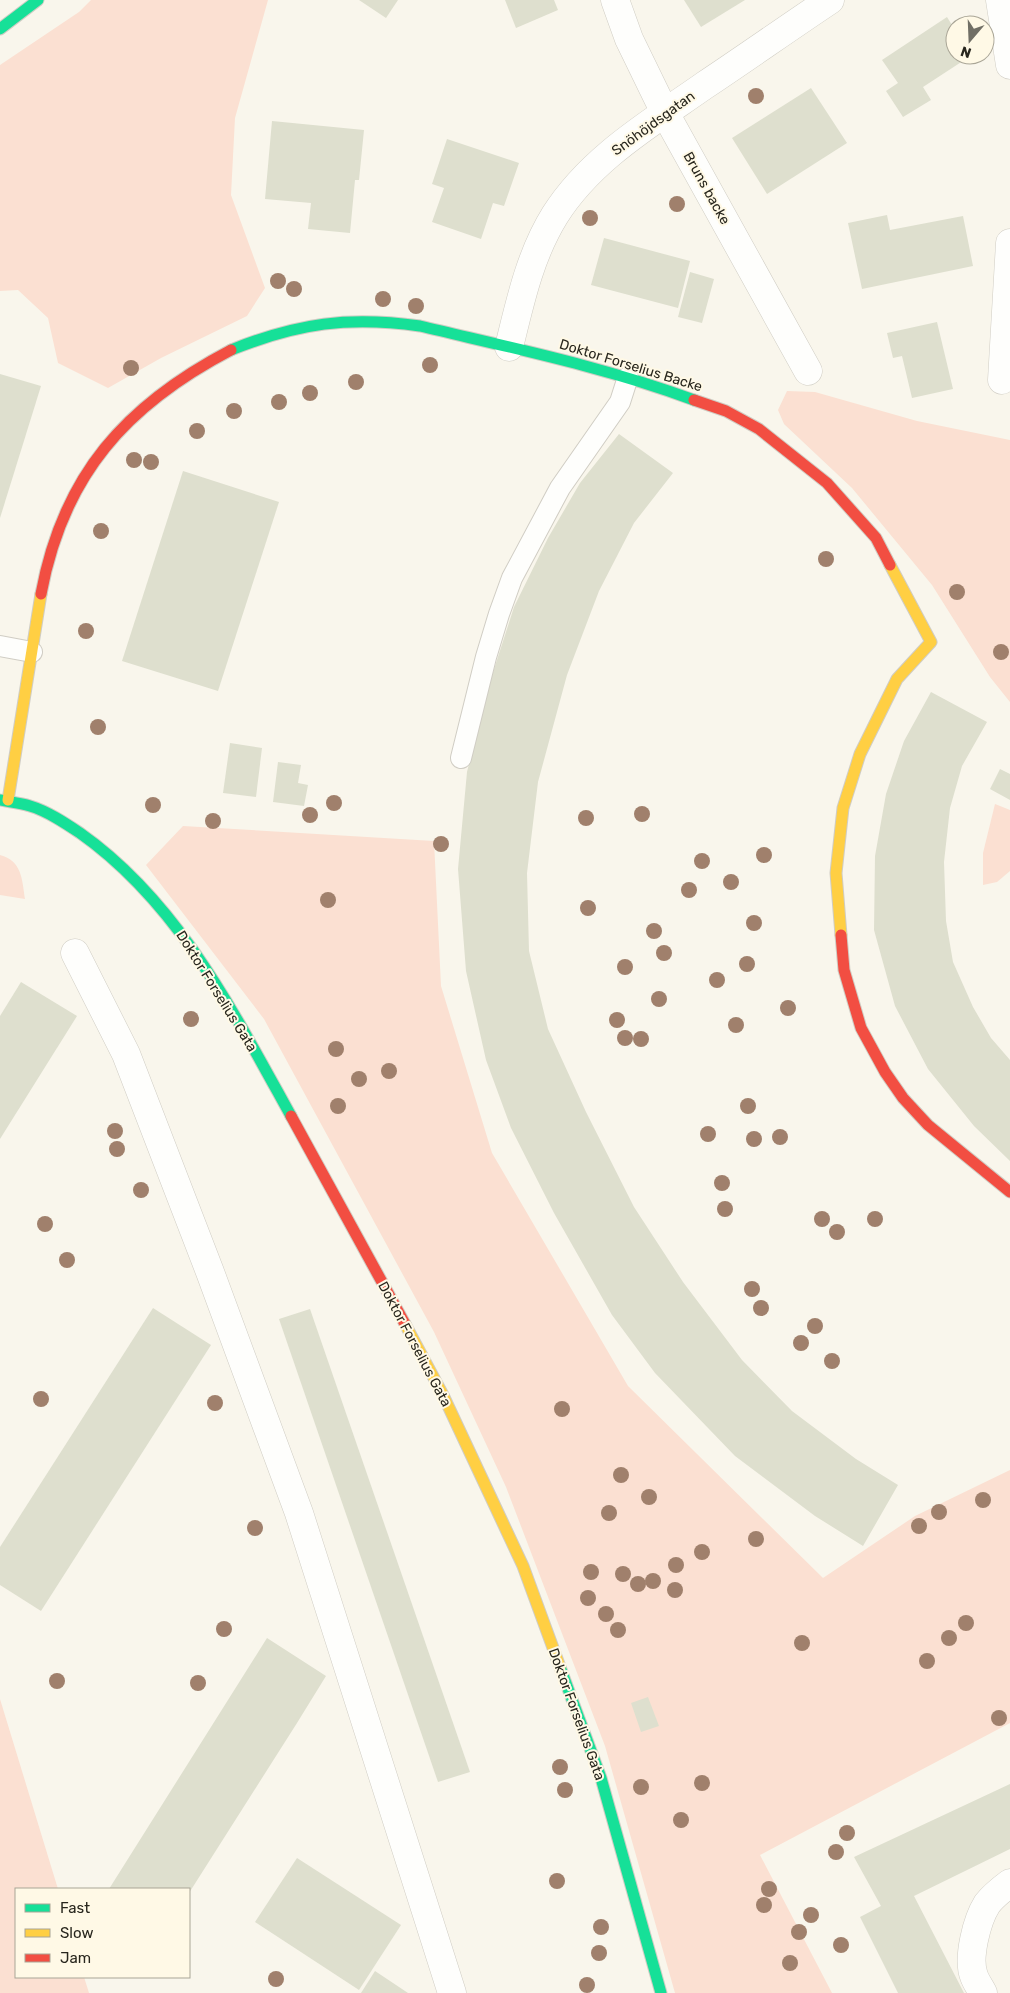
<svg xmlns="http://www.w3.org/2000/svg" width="1010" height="1993" viewBox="0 0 1010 1993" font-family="Rubik,sans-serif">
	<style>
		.green { fill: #fbe0d2 }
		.building { fill: #dedfce }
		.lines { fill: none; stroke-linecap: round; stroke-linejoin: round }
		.lane-casing { stroke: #d0cdc4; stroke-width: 22 }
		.street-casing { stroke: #d0cdc4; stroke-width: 29 }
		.fast-casing { stroke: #d0cdc4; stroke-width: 13 }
		.slow-casing { stroke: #d0cdc4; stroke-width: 13 }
		.jam-casing { stroke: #d0cdc4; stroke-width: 13 }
		.lane { stroke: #fefefc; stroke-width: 20 }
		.street { stroke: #fefefc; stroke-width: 28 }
		.fast { stroke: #16e098; stroke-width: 11 }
		.slow { stroke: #ffcf43; stroke-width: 11 }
		.jam { stroke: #f24e42; stroke-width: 11 }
		.tree { fill: #a0806c }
		.labels { text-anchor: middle; stroke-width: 4; stroke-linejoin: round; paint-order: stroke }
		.street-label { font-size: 14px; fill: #28261d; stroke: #fff9e6 }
	</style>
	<rect width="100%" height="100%" fill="#f9f6ec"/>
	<g class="green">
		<path d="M 91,0 L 268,0 L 235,118 L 231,195 L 265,288 L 247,316 L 161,358 L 108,388 L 58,363 L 48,318 L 18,290 L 0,291 L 0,65 L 79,12 Z"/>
		<path d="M 787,391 L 815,392 L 917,421 L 1010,440 L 1010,702 L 990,677 L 932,585 L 852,488 L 784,424 L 778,410 Z"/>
		<path d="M 995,804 L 1010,810 L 1010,871 L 997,882 L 983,885 L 983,853 Z"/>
		<path d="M 183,826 L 434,841 L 441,986 L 492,1153 L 628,1386 L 823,1578 L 915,1516 L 1010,1470 L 1010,1723 L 760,1855 L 832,1993 L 675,1993 L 605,1746 L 506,1487 L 434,1332 L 264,1019 L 146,865 Z"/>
		<path d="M 0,855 C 22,861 22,879 25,899 L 0,895 Z"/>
		<path d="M 0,1699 L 58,1889 L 16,1889 L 16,1977 L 84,1977 L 89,1993 L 0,1993 Z"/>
	</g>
	<g class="building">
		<path d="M 359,0 L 398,0 L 386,18 Z"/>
		<path d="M 505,0 L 554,0 L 558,10 L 516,28 Z"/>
		<path d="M 684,0 L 745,0 L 701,27 Z"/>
		<path d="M 947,17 L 955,30 L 955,55 L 972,55 L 923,87 L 931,100 L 903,117 L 886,91 L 898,83 L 882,60 Z"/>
		<path d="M 811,88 L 847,143 L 767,194 L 732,138 Z"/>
		<path d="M 272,121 L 364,130 L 359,180 L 355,180 L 350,233 L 308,229 L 311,203 L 265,199 Z"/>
		<path d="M 447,139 L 519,163 L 504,206 L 493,203 L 481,239 L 432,222 L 444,188 L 432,184 Z"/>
		<path d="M 887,215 L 890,230 L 963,216 L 973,266 L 862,289 L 848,223 Z"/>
		<path d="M 604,238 L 690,261 L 678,308 L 591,285 Z"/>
		<path d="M 690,272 L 714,279 L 702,323 L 678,317 Z"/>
		<path d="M 937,322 L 953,389 L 912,398 L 902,356 L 893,358 L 887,333 Z"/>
		<path d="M 0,374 L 41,386 L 0,518 Z"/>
		<path d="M 619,434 L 673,473 L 634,523 L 599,591 L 567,675 L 538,782 L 527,873 L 529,951 L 548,1029 L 586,1112 L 634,1207 L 683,1282 L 742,1360 L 792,1411 L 856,1459 L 898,1485 L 863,1546 L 815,1516 L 735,1456 L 655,1373 L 612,1315 L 554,1213 L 511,1128 L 486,1060 L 466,971 L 458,869 L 467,772 L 486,694 L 514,607 L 548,538 L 580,483 Z"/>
		<path d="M 183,471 L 279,502 L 218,691 L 122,661 Z"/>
		<path d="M 931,692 L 987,722 L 962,766 L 950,808 L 944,862 L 946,921 L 953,962 L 973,1007 L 991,1038 L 1010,1060 L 1010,1161 L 974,1126 L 928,1069 L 895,1006 L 874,930 L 875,856 L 886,794 L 904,741 Z"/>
		<path d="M 230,743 L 262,748 L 256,797 L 223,793 Z"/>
		<path d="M 278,762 L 301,765 L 298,783 L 308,785 L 304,806 L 273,802 Z"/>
		<path d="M 1000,769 L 1010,774 L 1010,800 L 990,789 Z"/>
		<path d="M 21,982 L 77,1016 L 0,1139 L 0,1016 Z"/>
		<path d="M 153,1308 L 211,1345 L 41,1611 L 0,1585 L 0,1547 Z"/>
		<path d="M 310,1309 L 470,1772 L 438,1782 L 279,1319 Z"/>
		<path d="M 267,1638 L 326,1676 L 297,1723 L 189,1893 L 189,1889 L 109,1889 Z"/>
		<path d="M 648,1697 L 659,1726 L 641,1732 L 631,1703 Z"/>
		<path d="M 1010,1784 L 1010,1849 L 914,1896 L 964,1993 L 898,1993 L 860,1917 L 881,1906 L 854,1857 Z"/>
		<path d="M 297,1858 L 401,1925 L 359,1990 L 255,1922 Z"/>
		<path d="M 375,1971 L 408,1993 L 361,1993 Z"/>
	</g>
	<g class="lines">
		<g class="lane-casing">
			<g id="lane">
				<path d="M 0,646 L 32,652"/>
				<path d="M 461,758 L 486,657 L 499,614 L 512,578 L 560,488 L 620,402 L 628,377"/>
			</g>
		</g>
		<g class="street-casing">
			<g id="street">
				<path d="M 615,0 L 629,39 L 665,113 L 808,371"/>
				<path d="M 1000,0 L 1010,65"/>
				<path d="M 509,347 C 520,302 530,255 555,215 C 591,158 651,123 705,85 C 747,57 788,28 830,0"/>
				<path d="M 1002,380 L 1010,243"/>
				<path d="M 75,953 L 126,1054 L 210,1272 L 299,1513 L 452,1993"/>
				<path d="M 983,1993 C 980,1987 976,1982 974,1976 C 967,1958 977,1920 987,1904 C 993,1896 1002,1889 1010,1883"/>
			</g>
		</g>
		<g class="fast-casing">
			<g id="fast">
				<path d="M 0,29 L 38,0"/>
				<path d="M 231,350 C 298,323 349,316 420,326 C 512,348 605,367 694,400"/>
				<path d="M 0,800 C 10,802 20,803 30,806 C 47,811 65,823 80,833 C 178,902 234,1013 291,1116"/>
				<path d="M 560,1667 L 601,1778 L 661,1993"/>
			</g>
		</g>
		<g class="slow-casing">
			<g id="slow">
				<path d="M 8,800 L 41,594"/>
				<path d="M 841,935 L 836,873 L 843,808 L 860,754 L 897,679 L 931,642 L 890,565"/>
				<path d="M 405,1324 L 443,1395 L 523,1566 L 560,1667"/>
			</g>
		</g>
		<g class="jam-casing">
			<g id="jam">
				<path d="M 694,400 L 726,411 L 759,429 L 827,483 L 876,538 L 890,565"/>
				<path d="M 41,594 C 63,475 126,405 231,350"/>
				<path d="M 841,935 L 844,970 L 861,1028 L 885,1072 L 903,1098 L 928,1125 L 1010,1192"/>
				<path d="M 291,1116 L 405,1324"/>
			</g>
		</g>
		<use href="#lane" class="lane"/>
		<use href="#street" class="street"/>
		<use href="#fast" class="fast"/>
		<use href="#slow" class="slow"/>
		<use href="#jam" class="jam"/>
	</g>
	<g class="tree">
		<circle cx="756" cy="96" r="8"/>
		<circle cx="677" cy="204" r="8"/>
		<circle cx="590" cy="218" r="8"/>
		<circle cx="278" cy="281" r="8"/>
		<circle cx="294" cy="289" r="8"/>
		<circle cx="383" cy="299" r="8"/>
		<circle cx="416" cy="306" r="8"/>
		<circle cx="430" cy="365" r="8"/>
		<circle cx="131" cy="368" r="8"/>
		<circle cx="356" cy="382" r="8"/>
		<circle cx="310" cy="393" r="8"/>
		<circle cx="279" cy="402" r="8"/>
		<circle cx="234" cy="411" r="8"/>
		<circle cx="197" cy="431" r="8"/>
		<circle cx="134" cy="460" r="8"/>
		<circle cx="151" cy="462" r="8"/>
		<circle cx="101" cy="531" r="8"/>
		<circle cx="826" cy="559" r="8"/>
		<circle cx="957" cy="592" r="8"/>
		<circle cx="86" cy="631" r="8"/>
		<circle cx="1001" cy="652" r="8"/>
		<circle cx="98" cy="727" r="8"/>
		<circle cx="334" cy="803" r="8"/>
		<circle cx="153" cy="805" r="8"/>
		<circle cx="642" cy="814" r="8"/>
		<circle cx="310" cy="815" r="8"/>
		<circle cx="586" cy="818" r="8"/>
		<circle cx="213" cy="821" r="8"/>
		<circle cx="441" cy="844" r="8"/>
		<circle cx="764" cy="855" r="8"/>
		<circle cx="702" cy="861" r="8"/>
		<circle cx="731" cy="882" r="8"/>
		<circle cx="689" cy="890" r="8"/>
		<circle cx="328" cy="900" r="8"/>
		<circle cx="588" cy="908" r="8"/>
		<circle cx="754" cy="923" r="8"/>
		<circle cx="654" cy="931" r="8"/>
		<circle cx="664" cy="953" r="8"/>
		<circle cx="747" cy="964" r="8"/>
		<circle cx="625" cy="967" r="8"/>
		<circle cx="717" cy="980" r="8"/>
		<circle cx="659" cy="999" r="8"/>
		<circle cx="788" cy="1008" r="8"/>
		<circle cx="191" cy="1019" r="8"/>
		<circle cx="617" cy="1020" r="8"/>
		<circle cx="736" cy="1025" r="8"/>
		<circle cx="625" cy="1038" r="8"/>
		<circle cx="641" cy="1039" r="8"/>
		<circle cx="336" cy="1049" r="8"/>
		<circle cx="389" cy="1071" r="8"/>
		<circle cx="359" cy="1079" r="8"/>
		<circle cx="338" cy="1106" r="8"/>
		<circle cx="748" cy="1106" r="8"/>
		<circle cx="115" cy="1131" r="8"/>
		<circle cx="708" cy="1134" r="8"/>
		<circle cx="780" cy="1137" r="8"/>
		<circle cx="754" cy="1139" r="8"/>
		<circle cx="117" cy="1149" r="8"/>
		<circle cx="722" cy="1183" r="8"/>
		<circle cx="141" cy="1190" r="8"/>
		<circle cx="725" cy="1209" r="8"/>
		<circle cx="822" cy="1219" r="8"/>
		<circle cx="875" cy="1219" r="8"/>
		<circle cx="45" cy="1224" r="8"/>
		<circle cx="837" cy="1232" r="8"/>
		<circle cx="67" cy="1260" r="8"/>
		<circle cx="752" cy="1289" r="8"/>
		<circle cx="761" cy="1308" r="8"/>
		<circle cx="815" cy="1326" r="8"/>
		<circle cx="801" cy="1343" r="8"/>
		<circle cx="832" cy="1361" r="8"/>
		<circle cx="41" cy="1399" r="8"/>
		<circle cx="215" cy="1403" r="8"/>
		<circle cx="562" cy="1409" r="8"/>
		<circle cx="621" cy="1475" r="8"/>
		<circle cx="649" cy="1497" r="8"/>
		<circle cx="983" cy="1500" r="8"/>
		<circle cx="939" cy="1512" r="8"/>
		<circle cx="609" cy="1513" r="8"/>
		<circle cx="919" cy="1526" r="8"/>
		<circle cx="255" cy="1528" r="8"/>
		<circle cx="756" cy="1539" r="8"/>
		<circle cx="702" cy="1552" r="8"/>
		<circle cx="676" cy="1565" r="8"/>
		<circle cx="591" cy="1572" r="8"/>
		<circle cx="623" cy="1574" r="8"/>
		<circle cx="653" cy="1581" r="8"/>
		<circle cx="638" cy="1584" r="8"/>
		<circle cx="675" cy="1590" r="8"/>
		<circle cx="588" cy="1598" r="8"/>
		<circle cx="606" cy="1614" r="8"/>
		<circle cx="966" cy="1623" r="8"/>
		<circle cx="224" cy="1629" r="8"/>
		<circle cx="618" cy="1630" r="8"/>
		<circle cx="949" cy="1638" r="8"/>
		<circle cx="802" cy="1643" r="8"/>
		<circle cx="927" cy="1661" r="8"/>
		<circle cx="57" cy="1681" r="8"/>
		<circle cx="198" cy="1683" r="8"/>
		<circle cx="999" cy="1718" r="8"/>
		<circle cx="560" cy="1767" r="8"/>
		<circle cx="702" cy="1783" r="8"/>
		<circle cx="641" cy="1787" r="8"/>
		<circle cx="565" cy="1790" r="8"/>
		<circle cx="681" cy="1820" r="8"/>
		<circle cx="847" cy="1833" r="8"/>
		<circle cx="836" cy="1852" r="8"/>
		<circle cx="557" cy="1881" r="8"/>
		<circle cx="769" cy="1889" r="8"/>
		<circle cx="764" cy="1905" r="8"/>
		<circle cx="811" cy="1915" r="8"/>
		<circle cx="601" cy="1927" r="8"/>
		<circle cx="799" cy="1932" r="8"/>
		<circle cx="841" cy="1945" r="8"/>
		<circle cx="599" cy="1953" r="8"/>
		<circle cx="790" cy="1963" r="8"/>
		<circle cx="276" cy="1979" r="8"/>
		<circle cx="587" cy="1985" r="8"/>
	</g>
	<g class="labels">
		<g class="street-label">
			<text transform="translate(653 123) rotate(-36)" y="5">Snöhöjdsgatan</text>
			<text transform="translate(707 188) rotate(61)" y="5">Bruns backe</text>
			<text transform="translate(631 365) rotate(17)" y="5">Doktor Forselius Backe</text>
			<text transform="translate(217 991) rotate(58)" y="5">Doktor Forselius Gata</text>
			<text transform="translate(415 1344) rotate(62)" y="5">Doktor Forselius Gata</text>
			<text transform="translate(577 1714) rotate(70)" y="5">Doktor Forselius Gata</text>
		</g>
	</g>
	<rect x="15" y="1888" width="175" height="90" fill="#fff9e6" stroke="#a9a596"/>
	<rect x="25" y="1904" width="25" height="8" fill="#16e098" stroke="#a9a596"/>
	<text x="60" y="1913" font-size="15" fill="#28261d">Fast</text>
	<rect x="25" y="1929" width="25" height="8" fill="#ffcf43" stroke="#a9a596"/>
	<text x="60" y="1938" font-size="15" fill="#28261d">Slow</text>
	<rect x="25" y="1954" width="25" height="8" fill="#f24e42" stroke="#a9a596"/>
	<text x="60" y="1963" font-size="15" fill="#28261d">Jam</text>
	<g transform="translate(970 40) rotate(199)"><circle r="24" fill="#fff9e6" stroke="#a9a596"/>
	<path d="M0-4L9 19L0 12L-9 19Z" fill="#716f65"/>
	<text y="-8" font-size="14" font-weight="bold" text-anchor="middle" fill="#28261d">N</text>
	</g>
</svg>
